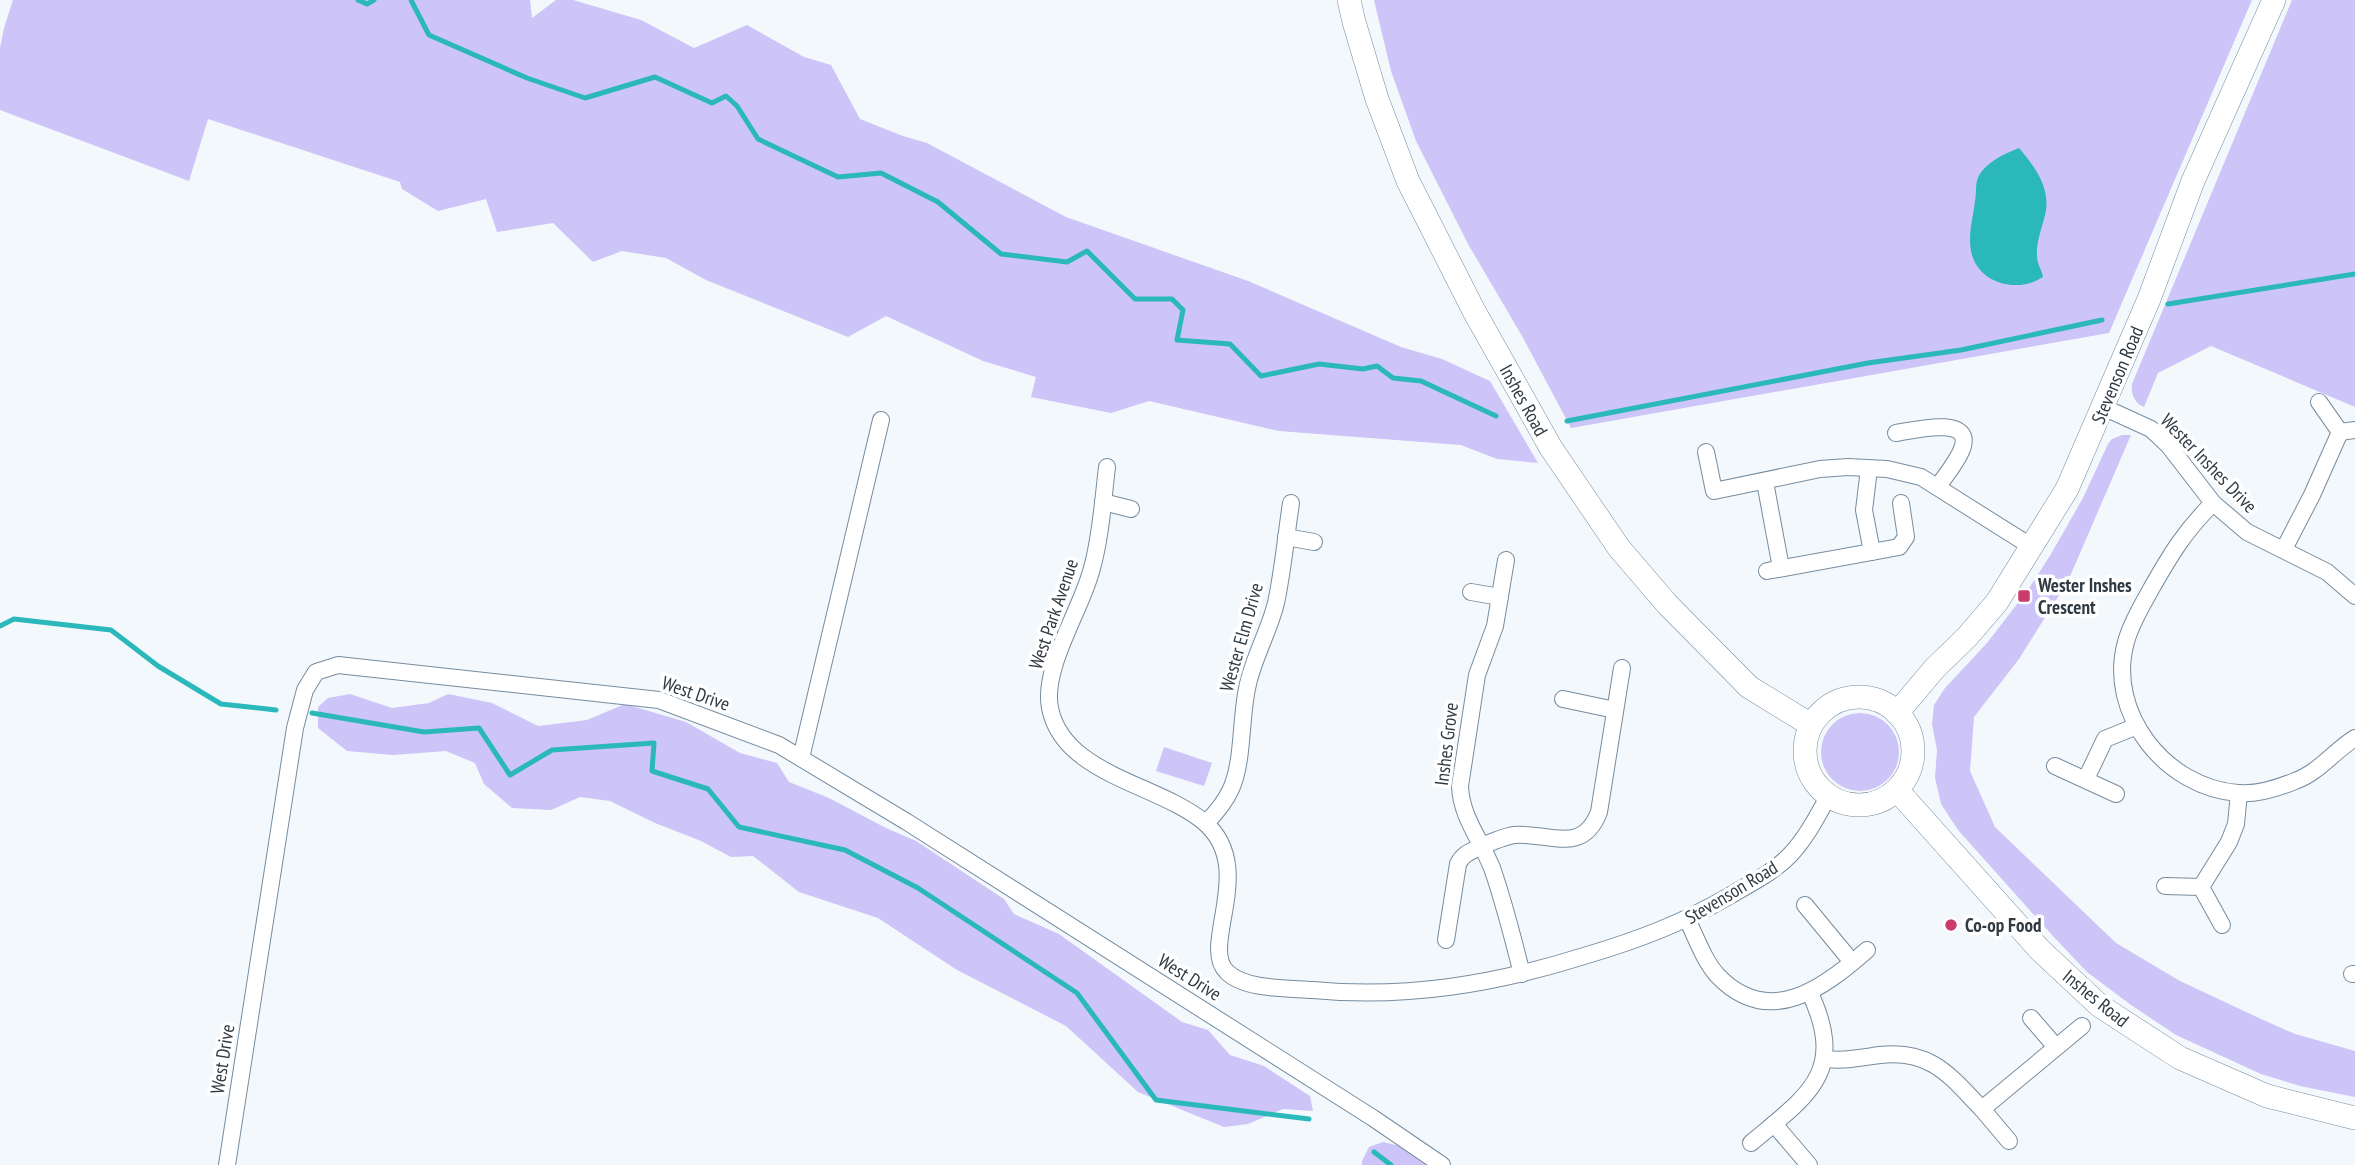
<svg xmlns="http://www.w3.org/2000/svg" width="2355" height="1165" viewBox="0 0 2355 1165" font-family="'PT Sans Narrow',sans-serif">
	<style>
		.green { fill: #cdc4f7 }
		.water { fill: #2ab8ba }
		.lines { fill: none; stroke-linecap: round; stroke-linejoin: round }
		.stream { stroke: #2ab8ba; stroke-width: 5 }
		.street-casing { stroke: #758ca0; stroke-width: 18 }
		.secondary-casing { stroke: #758ca0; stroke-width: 24 }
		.street { stroke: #fff; stroke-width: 16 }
		.secondary { stroke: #fff; stroke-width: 23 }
		.poi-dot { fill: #ca3c6a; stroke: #fff; stroke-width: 2.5 }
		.labels { text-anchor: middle; stroke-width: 7; stroke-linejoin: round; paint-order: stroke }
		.street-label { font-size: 19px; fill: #303a43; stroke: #fff }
		.poi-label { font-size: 19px; font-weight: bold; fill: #303a43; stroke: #fff; text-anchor: start }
	</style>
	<rect width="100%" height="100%" fill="#f3f8fc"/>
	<g class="green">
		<path d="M 13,0 L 530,0 L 532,18 L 556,0 L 573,0 L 641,20 L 694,48 L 747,25 L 804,57 L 831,65 L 860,119 L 903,136 L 927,143 L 1066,217 L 1248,281 L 1401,347 L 1442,359 L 1490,381 L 1538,463 L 1497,459 L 1461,445 L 1279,431 L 1149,401 L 1111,413 L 1031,397 L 1036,377 L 983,361 L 886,316 L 848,337 L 706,280 L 666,258 L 622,251 L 593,262 L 553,223 L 497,232 L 486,199 L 438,211 L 402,189 L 400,182 L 208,119 L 189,181 L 0,110 L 0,48 L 4,28 Z"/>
		<path d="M 1374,0 L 2252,0 L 2109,333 L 1571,428 L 1522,336 L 1468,244 L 1416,141 L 1391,71 Z"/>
		<path d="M 2292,0 L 2355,0 L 2355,407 L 2211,346 L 2158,373 L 2144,407 C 2134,403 2131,394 2132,384 Z"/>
		<path d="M 2122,435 L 2131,435 L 2068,581 L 2019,659 L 1974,717 L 1970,771 L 1995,827 L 2116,943 L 2180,981 L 2261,1019 L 2295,1034 L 2355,1051 L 2355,1097 L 2300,1086 L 2261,1074 L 2176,1035 L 2131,1005 L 2087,972 L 2052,935 L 1958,830 L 1941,804 L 1935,778 L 1937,750 L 1932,724 L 1934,705 L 1945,688 L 1987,643 L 2028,590 L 2051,554 L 2083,498 L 2108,444 L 2112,439 Z"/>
		<path d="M 350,694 L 392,708 L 429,703 L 448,694 L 492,703 L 538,726 L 587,720 L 625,704 L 686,722 L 740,753 L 777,763 L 789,782 L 829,798 L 886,828 L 916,841 L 1004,899 L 1014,914 L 1059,934 L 1182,1022 L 1208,1030 L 1230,1055 L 1264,1066 L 1310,1096 L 1313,1111 L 1283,1109 L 1248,1124 L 1224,1127 L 1138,1092 L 1066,1026 L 957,970 L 878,918 L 799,892 L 753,856 L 731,857 L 701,841 L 655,823 L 610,801 L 580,797 L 551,810 L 512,808 L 484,784 L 475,763 L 446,751 L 393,755 L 347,751 L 318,728 L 318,707 L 328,698 Z"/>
		<circle cx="1860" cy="752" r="39"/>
		<path d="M 1164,747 L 1212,763 L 1204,786 L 1156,771 Z"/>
		<path d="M 1383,1142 L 1400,1146 L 1428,1165 L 1362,1165 L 1362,1161 L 1369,1147 Z"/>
	</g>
	<path class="water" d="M 2019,148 C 2036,168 2053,191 2044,219 C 2041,231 2036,243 2037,256 C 2037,264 2042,270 2043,277 C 2019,293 1981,285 1972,255 C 1967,237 1973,219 1975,201 C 1977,190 1974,180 1982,171 C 1991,160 2006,153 2019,148 Z"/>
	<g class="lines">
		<g class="stream">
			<path d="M 358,0 L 367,4 L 374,0"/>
			<path d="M 411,0 L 429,35 L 527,78 L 585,98 L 655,77 L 712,103 L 726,96 L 737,106 L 758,139 L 838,177 L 881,173 L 938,202 L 1001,254 L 1067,262 L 1087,251 L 1135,299 L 1172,299 L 1183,310 L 1177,340 L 1230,344 L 1261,376 L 1319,364 L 1363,369 L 1377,366 L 1393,378 L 1421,381 L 1496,416"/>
			<path d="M 2168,304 L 2355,274"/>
			<path d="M 1567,421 L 1868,363 L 1961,350 L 2102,320"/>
			<path d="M 0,626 L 14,619 L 111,630 L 158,666 L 221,704 L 276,710"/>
			<path d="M 312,713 L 424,732 L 479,728 L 510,775 L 552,750 L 654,743 L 652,771 L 708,789 L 739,827 L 845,850 L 918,888 L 1077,993 L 1156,1100 L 1309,1119"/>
			<path d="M 1374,1152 L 1391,1165"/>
		</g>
		<g class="street-casing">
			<g id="street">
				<path d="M 2319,402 L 2340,432 L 2355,430"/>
				<path d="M 2103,407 L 2151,429 L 2169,446 L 2213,503 L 2247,532 L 2327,572 L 2355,596"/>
				<path d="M 1896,433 C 1910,431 1975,414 1962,449 C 1957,462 1946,475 1938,486"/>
				<path d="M 1706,452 L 1714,491 L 1820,469 L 1848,467 L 1887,469 L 1921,477 L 2032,547"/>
				<path d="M 1107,467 C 1103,500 1101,536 1092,568 C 1082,609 1042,667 1050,708 C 1063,775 1159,784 1204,822 C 1258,868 1199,946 1227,972 C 1245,990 1289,988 1313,990 C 1406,999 1495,984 1584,956 C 1638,940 1683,923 1731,895 C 1751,883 1774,872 1790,855 C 1806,838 1817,817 1828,797"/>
				<path d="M 1869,469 L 1864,510 L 1872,552"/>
				<path d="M 1765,482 L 1781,568"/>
				<path d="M 1103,502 L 1131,509"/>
				<path d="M 2213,503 C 2184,532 2171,554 2151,589 C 2142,606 2131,623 2126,642 C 2106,713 2166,788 2238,793 C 2256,795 2278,788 2295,781 C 2318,773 2334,751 2355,738"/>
				<path d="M 1286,537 L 1314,542"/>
				<path d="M 2284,549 L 2312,495 L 2340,432"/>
				<path d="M 1506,560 L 1495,626 L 1477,675 L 1460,786 C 1461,817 1481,840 1492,868 C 1504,902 1513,938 1522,974"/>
				<path d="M 1767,571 L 1899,547 L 1906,537 L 1901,503"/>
				<path d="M 1471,592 L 1500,597"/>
				<path d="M 1563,699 L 1615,710"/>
				<path d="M 801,758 L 881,420"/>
				<path d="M 2055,766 L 2116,794"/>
				<path d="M 2086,779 L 2105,739 L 2137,726"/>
				<path d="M 1206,823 C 1216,813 1225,802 1231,789 C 1244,760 1240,716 1248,684 C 1254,657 1269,631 1276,603 C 1283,570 1286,536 1291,503"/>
				<path d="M 2165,886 L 2201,887 L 2222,925"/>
				<path d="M 2201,887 L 2229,842 L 2236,824 L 2239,793"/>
				<path d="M 1805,905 L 1852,962"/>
				<path d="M 1687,919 C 1696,937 1704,961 1718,976 C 1769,1029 1824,988 1867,950"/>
				<path d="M 1446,940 L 1458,864 C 1462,855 1469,852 1478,848 C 1489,843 1502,837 1514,835 C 1549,832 1582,856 1599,812 L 1622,668"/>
				<path d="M 2352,974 L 2355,974"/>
				<path d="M 2031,1018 L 2056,1047"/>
				<path d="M 1825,1059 C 1846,1061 1859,1058 1880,1055 C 1931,1049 1950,1076 1982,1109 L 2082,1026"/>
				<path d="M 1982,1109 L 2009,1141"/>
				<path d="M 1774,1124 L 1809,1165"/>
				<path d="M 1751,1143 C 1808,1095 1847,1073 1810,993"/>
				<path d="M 227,1165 L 295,728 L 305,690 L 316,672 L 338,665 L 659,700 L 779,745 L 907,822 L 1373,1118 L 1442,1165"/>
			</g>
		</g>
		<g class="secondary-casing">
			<g id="secondary">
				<path d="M 1349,0 L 1354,22 L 1377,99 L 1408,181 L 1474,311 L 1551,448 L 1619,548 L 1667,604 L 1749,687 L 1811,725"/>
				<circle cx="1859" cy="751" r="54"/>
				<path d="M 1897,713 L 1935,668 L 1967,637 L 1997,602 L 2067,489 L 2149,299 L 2193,181 L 2274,0"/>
				<path d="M 1897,790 L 2040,950 L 2100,1006 L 2180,1058 L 2267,1096 L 2355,1118"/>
			</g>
		</g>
		<use href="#street" class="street"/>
		<use href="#secondary" class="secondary"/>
	</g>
	<g class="poi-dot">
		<rect x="2017" y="589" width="14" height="14" rx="3.5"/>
		<circle cx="1951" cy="925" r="7"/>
	</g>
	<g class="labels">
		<g class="street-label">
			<text transform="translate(2117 375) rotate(-67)" y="7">Stevenson Road</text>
			<text transform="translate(1524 400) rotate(61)" y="7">Inshes Road</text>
			<text transform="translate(2209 463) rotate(46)" y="7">Wester Inshes Drive</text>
			<text transform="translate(1053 614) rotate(-71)" y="7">West Park Avenue</text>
			<text transform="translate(1241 637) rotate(-74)" y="7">Wester Elm Drive</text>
			<text transform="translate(696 693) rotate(19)" y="7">West Drive</text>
			<text transform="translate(1446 744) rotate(-83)" y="7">Inshes Grove</text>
			<text transform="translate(1731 892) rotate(-31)" y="7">Stevenson Road</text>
			<text transform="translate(1190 977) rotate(32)" y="7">West Drive</text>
			<text transform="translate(2096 998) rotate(39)" y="7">Inshes Road</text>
			<text transform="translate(222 1059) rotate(-81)" y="7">West Drive</text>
		</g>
		<g class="poi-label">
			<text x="2038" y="592">Wester Inshes<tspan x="2038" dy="22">Crescent</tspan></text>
			<text x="1965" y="932">Co-op Food</text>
		</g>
	</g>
</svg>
